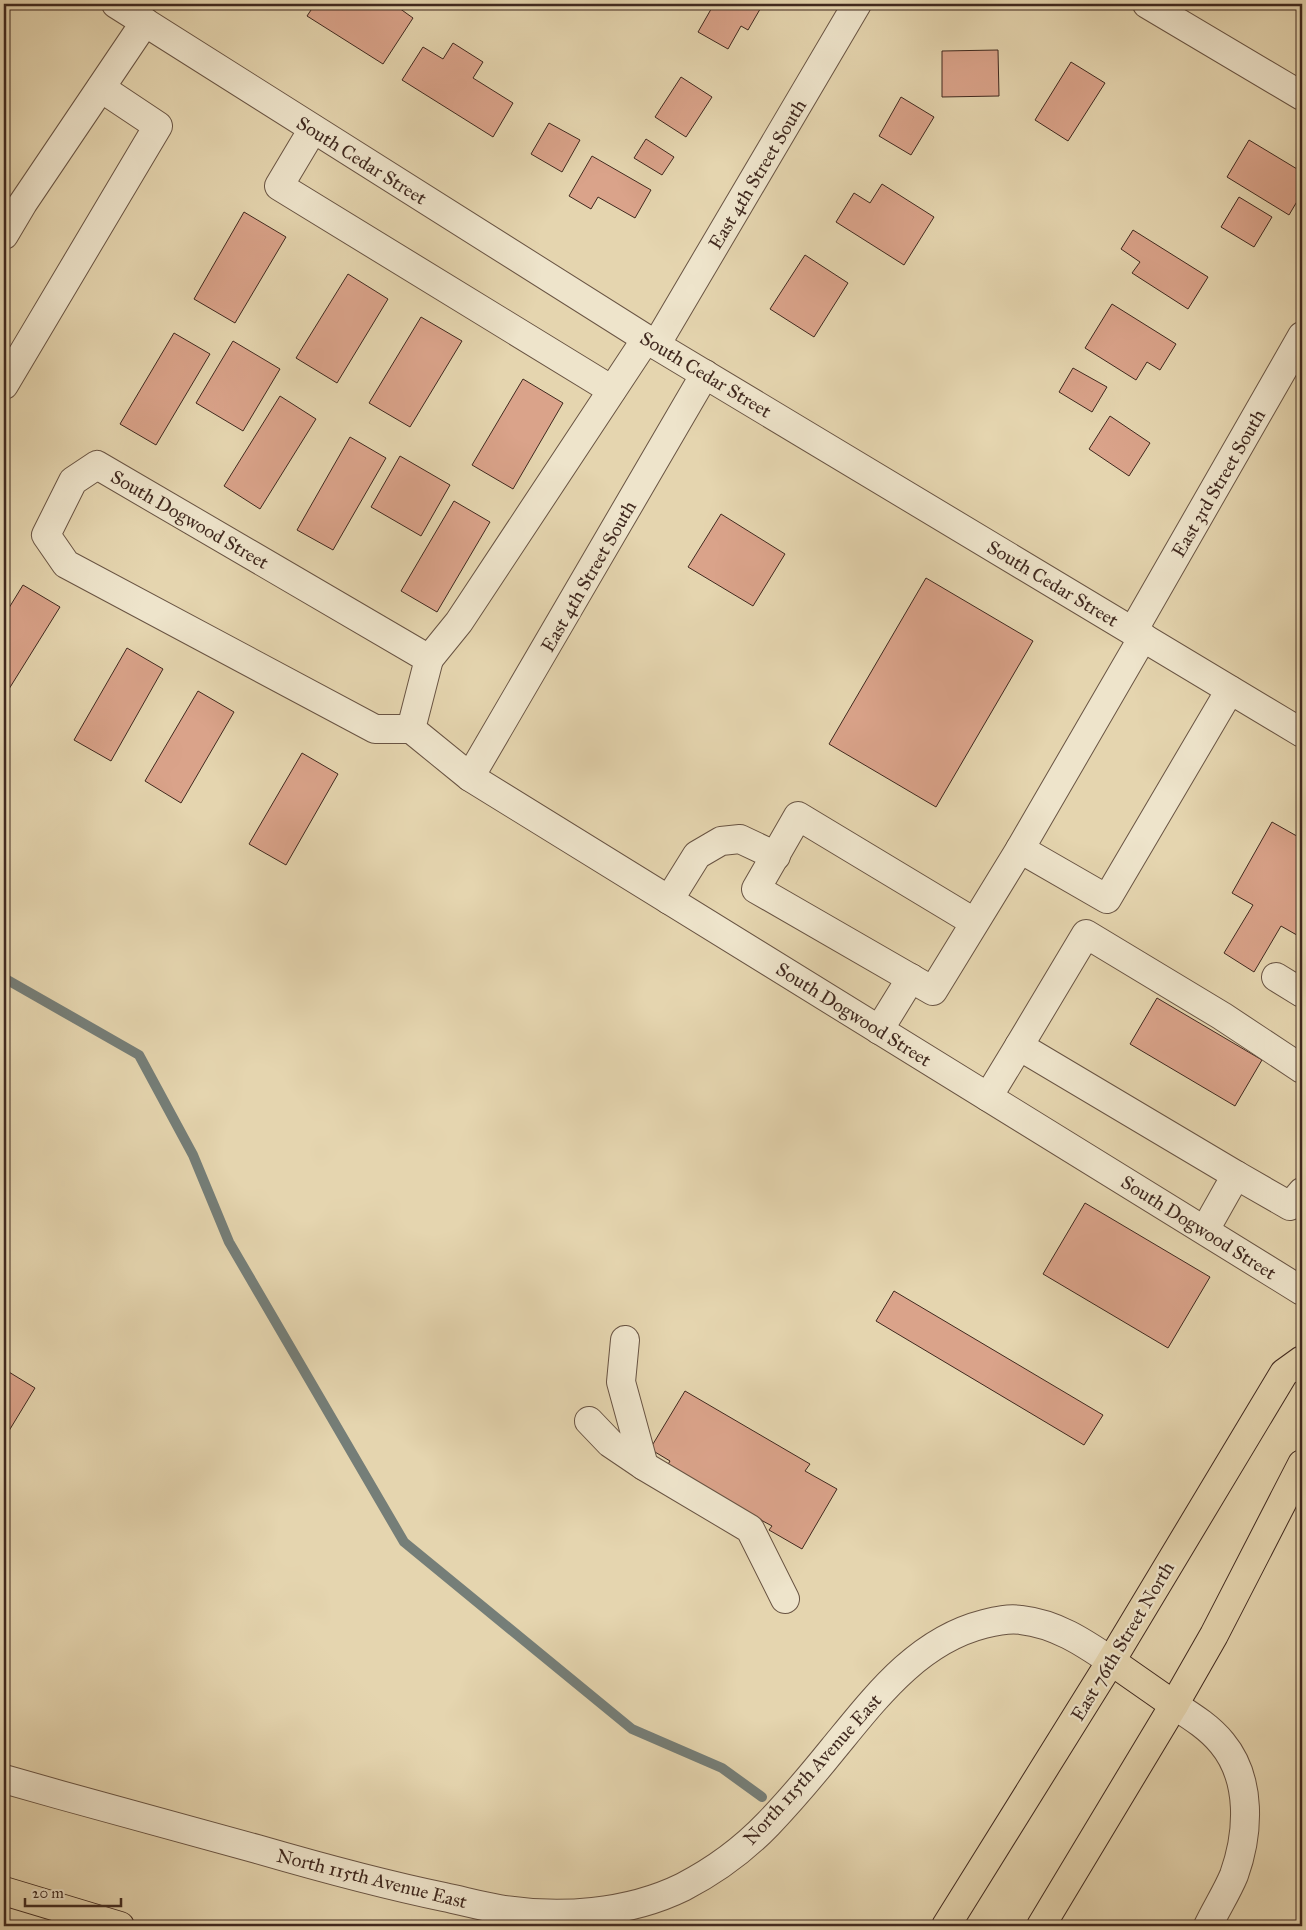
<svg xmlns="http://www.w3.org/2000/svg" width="1306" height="1930" viewBox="0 0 1306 1930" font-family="'IM FELL Great Primer',serif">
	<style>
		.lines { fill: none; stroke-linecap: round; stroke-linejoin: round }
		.stream { stroke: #757e78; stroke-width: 10 }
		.building { fill: #daa38a; stroke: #40291f }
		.minor-casing { stroke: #695443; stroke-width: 30 }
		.major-casing { stroke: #40291f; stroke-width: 30 }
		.highway-casing { stroke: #40291f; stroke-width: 30 }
		.minor { stroke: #eee4cb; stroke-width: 28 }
		.major { stroke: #e5d5af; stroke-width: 28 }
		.highway { stroke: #e5d5af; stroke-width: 28 }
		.labels { text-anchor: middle; stroke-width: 4.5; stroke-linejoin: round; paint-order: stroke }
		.street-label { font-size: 19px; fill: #40291f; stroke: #eee4cb }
	</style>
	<rect width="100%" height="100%" fill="#e5d5af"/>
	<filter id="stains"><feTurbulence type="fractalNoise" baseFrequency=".004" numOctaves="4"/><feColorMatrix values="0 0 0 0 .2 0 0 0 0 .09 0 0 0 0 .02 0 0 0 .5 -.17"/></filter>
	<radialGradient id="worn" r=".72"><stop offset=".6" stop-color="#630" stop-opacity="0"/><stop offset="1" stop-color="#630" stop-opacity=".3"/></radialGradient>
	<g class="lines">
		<path class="stream" d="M 4,978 L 139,1055 L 193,1155 L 229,1242 L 404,1542 L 632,1729 L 722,1768 L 762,1797"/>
	</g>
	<g class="building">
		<path d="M 315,4 L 402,4 L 399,8 L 413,18 L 383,64 L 307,16 Z"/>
		<path d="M 714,4 L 763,4 L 748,30 L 741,26 L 728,49 L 698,32 Z"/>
		<path d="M 453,43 L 483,62 L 473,78 L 513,103 L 493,137 L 402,80 L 423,47 L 443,59 Z"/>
		<path d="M 998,50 L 999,96 L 942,97 L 942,51 Z"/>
		<path d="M 1071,62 L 1105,83 L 1068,141 L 1035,120 Z"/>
		<path d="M 681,77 L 712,97 L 686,137 L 655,117 Z"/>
		<path d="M 901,97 L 934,117 L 911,155 L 879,136 Z"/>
		<path d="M 549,123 L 580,140 L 562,172 L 531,154 Z"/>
		<path d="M 646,139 L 674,157 L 662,175 L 634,158 Z"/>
		<path d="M 1249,140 L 1302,172 L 1302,193 L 1289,215 L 1227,177 Z"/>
		<path d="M 592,156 L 651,190 L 635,218 L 598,197 L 591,209 L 569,196 Z"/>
		<path d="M 882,184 L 934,217 L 904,265 L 836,222 L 854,193 L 870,203 Z"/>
		<path d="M 1239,197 L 1272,217 L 1254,247 L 1221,227 Z"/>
		<path d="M 244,212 L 286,237 L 235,323 L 194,299 Z"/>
		<path d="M 1133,230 L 1208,277 L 1188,309 L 1132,273 L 1140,262 L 1121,249 Z"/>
		<path d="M 805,255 L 848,283 L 814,337 L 770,309 Z"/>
		<path d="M 348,274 L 388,299 L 337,383 L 296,358 Z"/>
		<path d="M 1112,304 L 1176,344 L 1160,370 L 1147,362 L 1136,380 L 1085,348 Z"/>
		<path d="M 421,317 L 462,341 L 410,427 L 369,403 Z"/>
		<path d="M 174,333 L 210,354 L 156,445 L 120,424 Z"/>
		<path d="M 233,341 L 280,369 L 243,431 L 196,403 Z"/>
		<path d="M 1073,368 L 1107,387 L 1092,412 L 1059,392 Z"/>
		<path d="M 523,379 L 563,403 L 513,489 L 472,465 Z"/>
		<path d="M 280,396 L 316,419 L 260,509 L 224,486 Z"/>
		<path d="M 1110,416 L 1150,443 L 1129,476 L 1089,449 Z"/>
		<path d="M 350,437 L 386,458 L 333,550 L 297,530 Z"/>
		<path d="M 400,456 L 450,485 L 421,536 L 371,507 Z"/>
		<path d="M 454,501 L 490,522 L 437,612 L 401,591 Z"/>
		<path d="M 721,514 L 785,554 L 753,606 L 688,567 Z"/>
		<path d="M 926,578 L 1033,641 L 936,807 L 829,744 Z"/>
		<path d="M 23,585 L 60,607 L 4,697 L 4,616 Z"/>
		<path d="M 127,648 L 163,669 L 111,761 L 74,740 Z"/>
		<path d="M 198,691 L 234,712 L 181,803 L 145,781 Z"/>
		<path d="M 302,753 L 338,774 L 286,865 L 249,844 Z"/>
		<path d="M 1272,822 L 1302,839 L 1302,938 L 1281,926 L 1254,972 L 1224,953 L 1253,905 L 1232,893 Z"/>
		<path d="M 1157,998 L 1262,1060 L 1235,1106 L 1130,1044 Z"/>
		<path d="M 1085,1203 L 1210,1277 L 1168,1348 L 1043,1274 Z"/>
		<path d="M 894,1291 L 1103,1415 L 1084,1445 L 876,1321 Z"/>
		<path d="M 4,1369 L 35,1388 L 4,1439 Z"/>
		<path d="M 685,1391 L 810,1464 L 805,1471 L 837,1489 L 802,1549 L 769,1530 L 772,1526 L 761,1520 L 757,1527 L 663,1473 L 670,1461 L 650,1449 Z"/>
	</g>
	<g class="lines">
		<g class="minor-casing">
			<g id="minor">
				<path d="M 116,4 L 656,345 L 1302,733"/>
				<path d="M 1147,4 L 1302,96"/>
				<path d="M 313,129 L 279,186 L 612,390"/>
				<path d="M 4,235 L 23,203 L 145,22"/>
				<path d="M 656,345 L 857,4"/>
				<path d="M 4,385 L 158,126 L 101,88"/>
				<path d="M 1133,631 L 1302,336"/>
				<path d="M 429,659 L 459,622 L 646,339"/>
				<path d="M 411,729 L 429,659 L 97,465 L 73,481 L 46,535 L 66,564 L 375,729 L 411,729 L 470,777 L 1302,1291"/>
				<path d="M 470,777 L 705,374"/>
				<path d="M 1020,849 L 1107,899 L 1230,690"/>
				<path d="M 669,900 L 697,855 L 721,841 L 740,839 L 776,856"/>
				<path d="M 974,922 L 798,816 L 756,889 L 933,991 L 1020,849 L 1143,637"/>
				<path d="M 1276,977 L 1302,993"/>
				<path d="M 879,1030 L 911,978"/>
				<path d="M 1019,1046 L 1086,934 L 1222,1016 L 1302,1069"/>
				<path d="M 988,1097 L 1019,1046 L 1236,1175 L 1205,1230"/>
				<path d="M 1236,1175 L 1290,1206 L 1302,1192"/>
				<path d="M 625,1340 L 621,1382 L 644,1466 L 750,1529 L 785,1599"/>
				<path d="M 589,1421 L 610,1443 L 644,1466"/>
				<path d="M 1174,1705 C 1191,1716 1209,1727 1222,1743 C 1252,1779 1249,1833 1234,1875 C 1227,1892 1216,1909 1208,1926"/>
				<path d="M 4,1779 C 88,1803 172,1826 257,1849 C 319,1867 381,1884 444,1897 C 463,1901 481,1906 499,1909 C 559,1919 628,1914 683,1887 C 714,1871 743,1850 768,1824 C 791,1800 812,1775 833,1749 C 875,1698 917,1641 984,1624 C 996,1621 1009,1618 1021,1620 C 1056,1624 1083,1642 1111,1661"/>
			</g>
		</g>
		<g class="major-casing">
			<g id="major">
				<path d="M 1111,1661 L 1174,1705"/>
				<path d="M 946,1926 L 1111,1661 L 1284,1373 L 1302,1360"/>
				<path d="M 1041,1926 L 1174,1705 L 1214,1635 L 1302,1464"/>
			</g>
		</g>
		<g class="highway-casing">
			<path id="highway" d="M 4,1891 L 120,1926"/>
		</g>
		<use href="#minor" class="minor"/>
		<use href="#major" class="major"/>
		<use href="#highway" class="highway"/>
	</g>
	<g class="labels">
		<g class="street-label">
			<text transform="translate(362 160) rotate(32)" y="7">South Cedar Street</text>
			<text transform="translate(757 174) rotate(-59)" y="7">East 4th Street South</text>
			<text transform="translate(706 374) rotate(31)" y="7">South Cedar Street</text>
			<text transform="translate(1218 483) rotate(-60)" y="7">East 3rd Street South</text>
			<text transform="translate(190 519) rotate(30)" y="7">South Dogwood Street</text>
			<text transform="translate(588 576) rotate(-60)" y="7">East 4th Street South</text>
			<text transform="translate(1053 583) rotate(31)" y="7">South Cedar Street</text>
			<text transform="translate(854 1014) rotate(32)" y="7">South Dogwood Street</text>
			<text transform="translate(1199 1227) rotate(32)" y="7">South Dogwood Street</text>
			<text transform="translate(1122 1641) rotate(-59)" y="7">East 76th Street North</text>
			<text transform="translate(812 1769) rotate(-48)" y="7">North 115th Avenue East</text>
			<text transform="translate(372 1878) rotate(14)" y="7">North 115th Avenue East</text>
		</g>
	</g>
	<rect width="1306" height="1930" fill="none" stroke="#e5d5af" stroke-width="20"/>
	<rect x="5" y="5" width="1296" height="1920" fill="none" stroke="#40291f" stroke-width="2.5"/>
	<rect x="10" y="10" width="1286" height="1910" fill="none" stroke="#40291f"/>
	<path d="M25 1898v8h96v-8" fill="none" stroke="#40291f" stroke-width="2.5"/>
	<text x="32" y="1898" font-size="15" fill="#40291f" stroke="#eee4cb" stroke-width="4" paint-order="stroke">20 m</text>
	<rect width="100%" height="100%" filter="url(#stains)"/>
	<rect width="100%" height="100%" fill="url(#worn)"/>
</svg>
